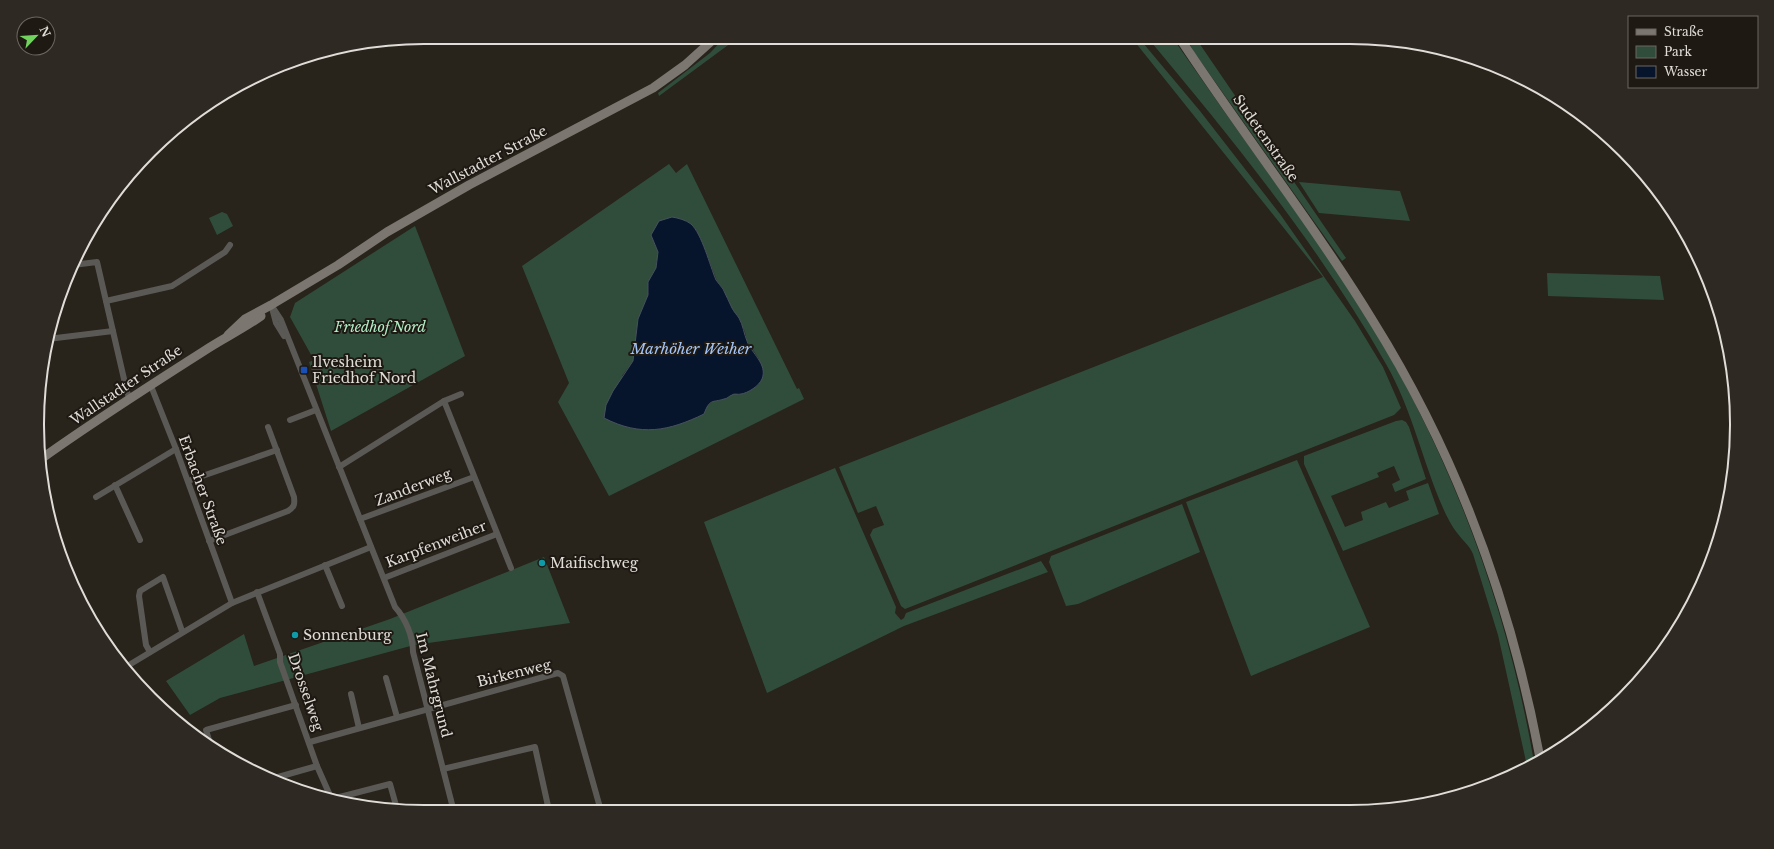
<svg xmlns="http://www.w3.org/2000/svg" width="1774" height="849" viewBox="0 0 1774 849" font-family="'Libre Baskerville',serif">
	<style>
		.green { fill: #304d3b; fill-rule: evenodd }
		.water { fill: #06152b; stroke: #47515f }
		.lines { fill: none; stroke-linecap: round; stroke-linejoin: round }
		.street { stroke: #5b5955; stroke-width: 6 }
		.secondary { stroke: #7b7770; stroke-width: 9 }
		.transit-dot { fill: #1a4fb4; stroke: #1e1912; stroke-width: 1.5 }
		.culture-dot { fill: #0f9aa8; stroke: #1e1912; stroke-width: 1.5 }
		.labels { text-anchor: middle; stroke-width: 4; stroke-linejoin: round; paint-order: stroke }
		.street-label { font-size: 14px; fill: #e0ddd8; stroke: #1e1912 }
		.park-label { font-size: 14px; font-style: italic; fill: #b3eec8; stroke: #1e1912 }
		.poi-label { font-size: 14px; fill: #e0ddd8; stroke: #1e1912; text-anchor: start }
		.water-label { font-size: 15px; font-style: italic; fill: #a3c4f6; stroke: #1e1912 }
		.rim { fill: none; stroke: #e0ddd8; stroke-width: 2 }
	</style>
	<rect width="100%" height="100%" fill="#28231b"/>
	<g class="green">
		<path d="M 725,37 L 739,37 L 659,96 L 658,93 L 710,53 Z"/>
		<path d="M 1131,37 L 1138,37 L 1200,111 L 1280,214 L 1355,321 L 1383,367 L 1401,408 L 1394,415 L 905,609 L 901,606 L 870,535 L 873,529 L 884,525 L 876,506 L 858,513 L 839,467 L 1323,277 Z"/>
		<path d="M 1147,37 L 1172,37 C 1211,93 1251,149 1291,205 C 1313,236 1336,267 1356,300 C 1445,440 1506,598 1534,762 L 1527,766 L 1498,635 L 1473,554 C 1470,546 1463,541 1458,534 C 1452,527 1447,517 1443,508 C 1422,460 1412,409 1386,364 C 1319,246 1234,141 1147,37 Z"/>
		<path d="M 1186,37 L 1195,37 L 1346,258 L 1342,261 L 1194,52 Z"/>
		<path d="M 669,164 L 676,173 L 687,164 L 797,389 L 799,388 L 804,399 L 609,496 L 558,402 L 569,383 L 522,266 ZM 696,230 L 704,247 L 717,281 L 724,290 L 725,296 L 728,299 L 732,310 L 739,318 L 745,332 L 747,341 L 759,359 L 757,386 L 742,394 L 732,394 L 724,399 L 714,400 L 707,406 L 704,414 L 622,376 L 633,361 L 638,319 L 648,295 L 648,282 L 656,268 L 658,252 L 651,235 Z"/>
		<path d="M 1299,182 L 1400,191 L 1410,221 L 1319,213 Z"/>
		<path d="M 222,212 L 227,214 L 233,226 L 217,235 L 209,218 Z"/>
		<path d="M 415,226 L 465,356 L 331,431 L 309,362 L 314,360 L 290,317 L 295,303 Z"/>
		<path d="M 1547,273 L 1660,276 L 1664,300 L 1548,296 Z"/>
		<path d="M 1402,420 L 1406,422 L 1409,427 L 1426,479 L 1395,492 L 1392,484 L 1400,480 L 1394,466 L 1377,473 L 1379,477 L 1331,496 L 1345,527 L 1363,520 L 1361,512 L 1386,502 L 1389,508 L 1409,500 L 1406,491 L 1428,483 L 1439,514 L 1343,551 L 1304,464 L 1304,456 L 1396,421 Z"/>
		<path d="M 1297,460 L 1370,627 L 1251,676 L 1186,502 Z"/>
		<path d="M 835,468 L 896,607 L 895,613 L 901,620 L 904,618 L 906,613 L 1041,561 L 1048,572 L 904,626 L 767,693 L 704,522 Z"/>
		<path d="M 1182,504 L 1200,552 L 1078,604 L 1066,606 L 1049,562 L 1051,556 Z"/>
		<path d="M 544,557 L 570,623 L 414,645 L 220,698 L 190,715 L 166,681 L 244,634 L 254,666 L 390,619 Z"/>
	</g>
	<path class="water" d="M 672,217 C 678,218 686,220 691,224 C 702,234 710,266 716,280 C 718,283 721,286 723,289 C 726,295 729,302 732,308 C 734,312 737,315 739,318 C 743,325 744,334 747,341 C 751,353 768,364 762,379 C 759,386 748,393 741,394 C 738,395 734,393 732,395 C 729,396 727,399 724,399 C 712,403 710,398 704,414 C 669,431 641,437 604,418 L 606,405 L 613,391 L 633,361 L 638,319 L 648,295 L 648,282 L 656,268 L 658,252 L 651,235 L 659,221 Z"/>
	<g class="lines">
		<g class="street">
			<path d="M 73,265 L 97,262 L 127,392 L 130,399"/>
			<path d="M 106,301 L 172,286 L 225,252 L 230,245"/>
			<path d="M 271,305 L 281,320 L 395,607 C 406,619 413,637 413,652 L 454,812"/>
			<path d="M 272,308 L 276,323 L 284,336"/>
			<path d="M 48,339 L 113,331"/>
			<path d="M 151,386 L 176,449 L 232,603"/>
			<path d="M 444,401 L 461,394"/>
			<path d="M 290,420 L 316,410"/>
			<path d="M 339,467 L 444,401 L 511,568"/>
			<path d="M 188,481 L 277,450"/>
			<path d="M 115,485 L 140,540"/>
			<path d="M 96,497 L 176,449"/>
			<path d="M 360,519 L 474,477"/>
			<path d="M 209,541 L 288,511 C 294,507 295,505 294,497 L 268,427"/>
			<path d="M 325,565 L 342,606"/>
			<path d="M 384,578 L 497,534"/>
			<path d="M 257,592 L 280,654 L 280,662 L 317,766 L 332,800"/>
			<path d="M 150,652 L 146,645 L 139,596 L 140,591 L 163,577 L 182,631"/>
			<path d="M 124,668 L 232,603 L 371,547"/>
			<path d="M 386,678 L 397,717"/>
			<path d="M 351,694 L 359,728"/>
			<path d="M 209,740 L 206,730 L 296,705"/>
			<path d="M 310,742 L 558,673 L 563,676 L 601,811"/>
			<path d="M 443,769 L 535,747 L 548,806 L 525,812"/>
			<path d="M 271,779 L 317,766"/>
			<path d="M 332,799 L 390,784 L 397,809"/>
		</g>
		<g class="secondary">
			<path d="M 1179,37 C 1242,133 1313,223 1373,321 C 1456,454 1511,604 1540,758"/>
			<path d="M 228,335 L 245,319 L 271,305 L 338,265 L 387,232 L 469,185 L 653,88 L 685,65 L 716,37"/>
			<path d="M 41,459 C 94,421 149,386 204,351 C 222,339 243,329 261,316"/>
		</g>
	</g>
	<rect class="transit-dot" x="300" y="366" width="8" height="8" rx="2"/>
	<g class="culture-dot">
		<circle cx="542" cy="563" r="4"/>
		<circle cx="295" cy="635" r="4"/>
	</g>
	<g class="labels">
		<g class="street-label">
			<text transform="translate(1266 138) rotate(55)" y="5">Sudetenstraße</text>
			<text transform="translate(488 160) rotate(-28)" y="5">Wallstadter Straße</text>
			<text transform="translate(126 385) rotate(-34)" y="5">Wallstadter Straße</text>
			<text transform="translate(413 487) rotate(-21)" y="5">Zanderweg</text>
			<text transform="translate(203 490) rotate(70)" y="5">Erbacher Straße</text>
			<text transform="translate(436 544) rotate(-21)" y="5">Karpfenweiher</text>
			<text transform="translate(514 673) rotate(-14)" y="5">Birkenweg</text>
			<text transform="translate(434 685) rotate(76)" y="5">Im Mahrgrund</text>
			<text transform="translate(306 692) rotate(71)" y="5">Drosselweg</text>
		</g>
		<g class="park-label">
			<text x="380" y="332">Friedhof Nord</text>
		</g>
		<g class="poi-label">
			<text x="312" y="367">Ilvesheim<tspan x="312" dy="16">Friedhof Nord</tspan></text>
			<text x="550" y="568">Maifischweg</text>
			<text x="303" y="640">Sonnenburg</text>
		</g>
		<g class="water-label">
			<text x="691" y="354">Marhöher Weiher</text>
		</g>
	</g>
	<path d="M0 0H1774V849H0ZM424 44H1350A380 380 0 0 1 1730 424V425A380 380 0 0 1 1350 805H424A380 380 0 0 1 44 425V424A380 380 0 0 1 424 44Z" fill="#2e2922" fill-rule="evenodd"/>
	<path class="rim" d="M424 44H1350A380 380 0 0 1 1730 424V425A380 380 0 0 1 1350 805H424A380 380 0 0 1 44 425V424A380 380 0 0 1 424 44Z"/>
	<rect x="1628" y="16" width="130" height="72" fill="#1e1912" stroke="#6c6761"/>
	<rect x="1636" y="29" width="20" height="6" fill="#7b7770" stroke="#6c6761"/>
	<text x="1664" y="36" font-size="12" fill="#e0ddd8">Straße</text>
	<rect x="1636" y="46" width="20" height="12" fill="#304d3b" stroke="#6c6761"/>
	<text x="1664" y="56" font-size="12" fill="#e0ddd8">Park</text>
	<rect x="1636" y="66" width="20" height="12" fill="#06152b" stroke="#6c6761"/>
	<text x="1664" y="76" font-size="12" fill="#e0ddd8">Wasser</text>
	<g transform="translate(36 36) rotate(65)"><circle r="19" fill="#1e1912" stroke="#6c6761"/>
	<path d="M0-3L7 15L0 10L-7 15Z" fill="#71d35e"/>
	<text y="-6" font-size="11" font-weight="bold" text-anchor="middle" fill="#e0ddd8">N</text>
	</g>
</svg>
